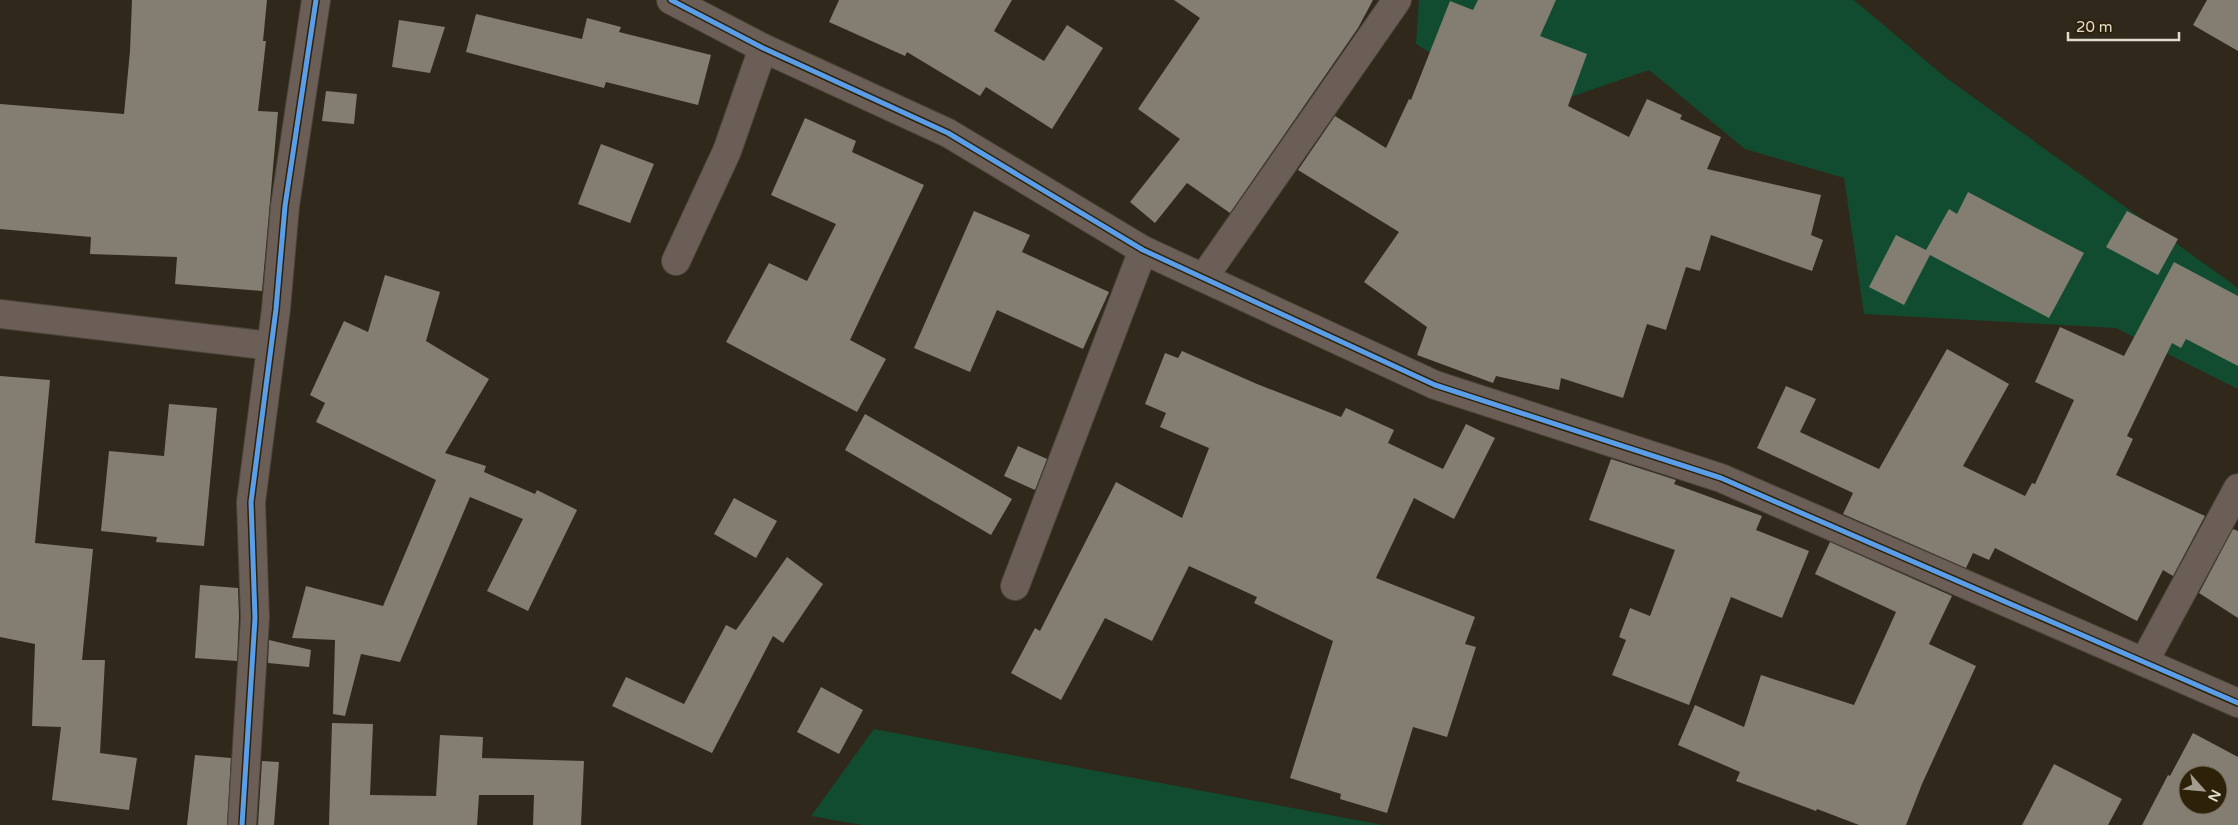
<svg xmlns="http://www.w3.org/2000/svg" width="2238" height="825" viewBox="0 0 2238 825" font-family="'Varela Round',sans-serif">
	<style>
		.green { fill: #114c31 }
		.building { fill: #847d72; fill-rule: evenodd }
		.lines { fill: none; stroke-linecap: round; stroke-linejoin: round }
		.street-casing { stroke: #4a4439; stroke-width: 30 }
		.street { stroke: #6b5e56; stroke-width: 28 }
		.cycleway-casing { stroke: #2d2209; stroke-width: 8 }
		.cycleway { stroke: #5a9eea; stroke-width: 5 }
	</style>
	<rect width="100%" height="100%" fill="#2f281b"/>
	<g class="green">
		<path d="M 1419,0 L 1854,0 L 1945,77 L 2238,288 L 2238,389 L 2116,328 L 1864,314 L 1844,178 L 1745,149 L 1649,70 L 1547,105 L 1451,66 L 1416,44 Z"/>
		<path d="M 874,729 L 1383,825 L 862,825 L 811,816 Z"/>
	</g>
	<g class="building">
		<path d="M 132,0 L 267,0 L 263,41 L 266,41 L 258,111 L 278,112 L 262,291 L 175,284 L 177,257 L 90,254 L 91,237 L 0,229 L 0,104 L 124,114 L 130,51 Z"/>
		<path d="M 839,0 L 1012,0 L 994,31 L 1044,61 L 1067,25 L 1103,48 L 1052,129 L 986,87 L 980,96 L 907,52 L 905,56 L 829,22 Z"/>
		<path d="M 1174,0 L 1373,0 L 1358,28 L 1230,213 L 1187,183 L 1155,223 L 1130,202 L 1180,139 L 1138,109 L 1200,18 Z"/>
		<path d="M 1478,0 L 1556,0 L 1540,36 L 1587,54 L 1568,106 L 1629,137 L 1647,99 L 1682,115 L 1680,119 L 1721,137 L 1707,169 L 1821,195 L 1811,235 L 1823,240 L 1812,271 L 1711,235 L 1700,271 L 1686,267 L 1666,330 L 1647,324 L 1623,398 L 1561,378 L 1559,390 L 1496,376 L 1493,383 L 1417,355 L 1427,327 L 1364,282 L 1399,232 L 1298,170 L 1335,116 L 1386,148 L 1409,99 L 1411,100 L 1450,1 L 1473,10 Z"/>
		<path d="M 2207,0 L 2238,0 L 2238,51 L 2193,25 Z"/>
		<path d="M 476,14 L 582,39 L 587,18 L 621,27 L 619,32 L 711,55 L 698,105 L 606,82 L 604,88 L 466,52 Z"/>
		<path d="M 399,20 L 445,27 L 430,73 L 392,67 Z"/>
		<path d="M 326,91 L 357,94 L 354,124 L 322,121 Z"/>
		<path d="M 805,118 L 856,141 L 852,152 L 924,185 L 850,340 L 886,359 L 857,412 L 726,342 L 769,263 L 807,281 L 836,224 L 771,195 Z"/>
		<path d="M 601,144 L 654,164 L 630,223 L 578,204 Z"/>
		<path d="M 1968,192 L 2084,253 L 2049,318 L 1930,255 L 1904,305 L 1869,287 L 1896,235 L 1926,250 L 1949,209 L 1957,214 Z"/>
		<path d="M 974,211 L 1030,235 L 1022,252 L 1109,292 L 1083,349 L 997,310 L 970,372 L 914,348 Z"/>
		<path d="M 2127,211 L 2178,239 L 2158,275 L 2106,247 Z"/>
		<path d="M 2174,262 L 2238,296 L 2238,366 L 2186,339 L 2181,348 L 2172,343 L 2127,436 L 2133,439 L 2116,475 L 2205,516 L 2173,576 L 2163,570 L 2137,621 L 1995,548 L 1989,560 L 1973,553 L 1966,568 L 1843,514 L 1853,493 L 1757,448 L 1786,386 L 1816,399 L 1800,432 L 1879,469 L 1947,349 L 2009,384 L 1963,466 L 2025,496 L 2032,483 L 2035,484 L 2074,400 L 2035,382 L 2060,327 L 2124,356 Z"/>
		<path d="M 385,275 L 440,292 L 426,341 L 489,379 L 445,453 L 486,466 L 484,472 L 535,494 L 537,490 L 577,510 L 528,611 L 487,591 L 523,519 L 470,497 L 400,662 L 361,654 L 345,716 L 333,714 L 335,640 L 292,638 L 306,586 L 383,606 L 436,480 L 316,422 L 325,403 L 310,395 L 344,321 L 368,332 Z"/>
		<path d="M 1182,351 L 1257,384 L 1341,417 L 1346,408 L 1394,430 L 1388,443 L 1443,469 L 1466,424 L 1495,438 L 1454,519 L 1414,498 L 1376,578 L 1475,617 L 1465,644 L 1476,647 L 1447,737 L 1413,727 L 1387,813 L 1340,799 L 1341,794 L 1290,778 L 1333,641 L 1254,603 L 1257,597 L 1189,566 L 1152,641 L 1105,618 L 1061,700 L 1011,673 L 1035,628 L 1040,631 L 1116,482 L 1182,518 L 1209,448 L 1160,427 L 1166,413 L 1145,404 L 1165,353 L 1178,358 Z"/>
		<path d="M 0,376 L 50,380 L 35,543 L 93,549 L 82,660 L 105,660 L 100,753 L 137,758 L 129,810 L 52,800 L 61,727 L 32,726 L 35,644 L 0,637 Z"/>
		<path d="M 169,404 L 217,408 L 204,546 L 156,542 L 157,537 L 101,531 L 109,451 L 164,456 Z"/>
		<path d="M 865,414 L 1012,499 L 991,535 L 845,450 Z"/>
		<path d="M 1018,446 L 1047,459 L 1035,490 L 1004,476 Z"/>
		<path d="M 1611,459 L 1676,480 L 1674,484 L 1762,516 L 1756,530 L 1809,551 L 1782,618 L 1731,597 L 1689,705 L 1612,675 L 1626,640 L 1619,637 L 1630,608 L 1650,616 L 1675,550 L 1589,520 Z"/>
		<path d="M 734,498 L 777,521 L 756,558 L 714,534 Z"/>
		<path d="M 2233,529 L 2238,531 L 2238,618 L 2199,593 Z"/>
		<path d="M 1830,542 L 1952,596 L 1929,644 L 1976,666 L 1922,784 L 1906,825 L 1859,825 L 1817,809 L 1816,811 L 1736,781 L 1740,772 L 1678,745 L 1695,705 L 1744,727 L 1761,675 L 1854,705 L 1896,612 L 1815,574 Z"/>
		<path d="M 787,557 L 823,584 L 783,643 L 773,636 L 712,753 L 612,706 L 626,677 L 684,704 L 726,625 L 736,630 Z"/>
		<path d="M 200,585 L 238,588 L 239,617 L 237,661 L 195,658 Z"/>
		<path d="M 269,640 L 311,650 L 309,667 L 268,663 Z"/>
		<path d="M 821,687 L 863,710 L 839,754 L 797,732 Z"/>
		<path d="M 332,723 L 373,724 L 370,795 L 436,796 L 440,735 L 483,737 L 482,758 L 584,761 L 581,825 L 533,825 L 534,795 L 479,795 L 477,825 L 329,825 Z"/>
		<path d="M 2193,733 L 2238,757 L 2238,825 L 2142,825 L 2168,775 L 2170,776 ZM 2188,775 L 2218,775 L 2218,805 L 2188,805 Z"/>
		<path d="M 195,755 L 231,758 L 227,825 L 187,825 Z"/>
		<path d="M 262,761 L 279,762 L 274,825 L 258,825 Z"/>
		<path d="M 2054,764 L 2122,799 L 2108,825 L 2022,825 Z"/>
	</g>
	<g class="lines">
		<g class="street-casing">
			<g id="street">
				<path d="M 671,0 L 763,48 L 948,133 L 1143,250 L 1435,385 L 1721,478 L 2238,703"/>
				<path d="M 676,261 L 727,151 L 763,48"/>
				<path d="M 1204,277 L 1397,0"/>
				<path d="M 0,314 L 271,346"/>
				<path d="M 1015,586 L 1143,250"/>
				<path d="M 2144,662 L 2238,488"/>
				<path d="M 242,825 L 255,618 L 251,502 L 276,309 L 285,206 L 316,0"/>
			</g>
		</g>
		<use href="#street" class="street"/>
		<g class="cycleway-casing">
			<g id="cycleway">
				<path d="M 671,0 L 763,48 L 948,133 L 1143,250 L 1435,385 L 1721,478 L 2238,703"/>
				<path d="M 242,825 L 255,618 L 251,502 L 276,309 L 285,206 L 316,0"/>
			</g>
		</g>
		<use href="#cycleway" class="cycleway"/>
	</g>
	<g transform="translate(2203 790) rotate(117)"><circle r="24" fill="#2d2209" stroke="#766c57"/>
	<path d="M0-4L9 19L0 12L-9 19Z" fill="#a49d8f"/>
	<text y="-8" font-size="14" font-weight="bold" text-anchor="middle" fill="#e3dccd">N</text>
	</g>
	<path d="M2068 32v8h111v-8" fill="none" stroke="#e3dccd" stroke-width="2.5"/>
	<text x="2076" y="32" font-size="15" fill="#e3dccd" stroke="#2d2209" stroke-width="4" paint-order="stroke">20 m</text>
</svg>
